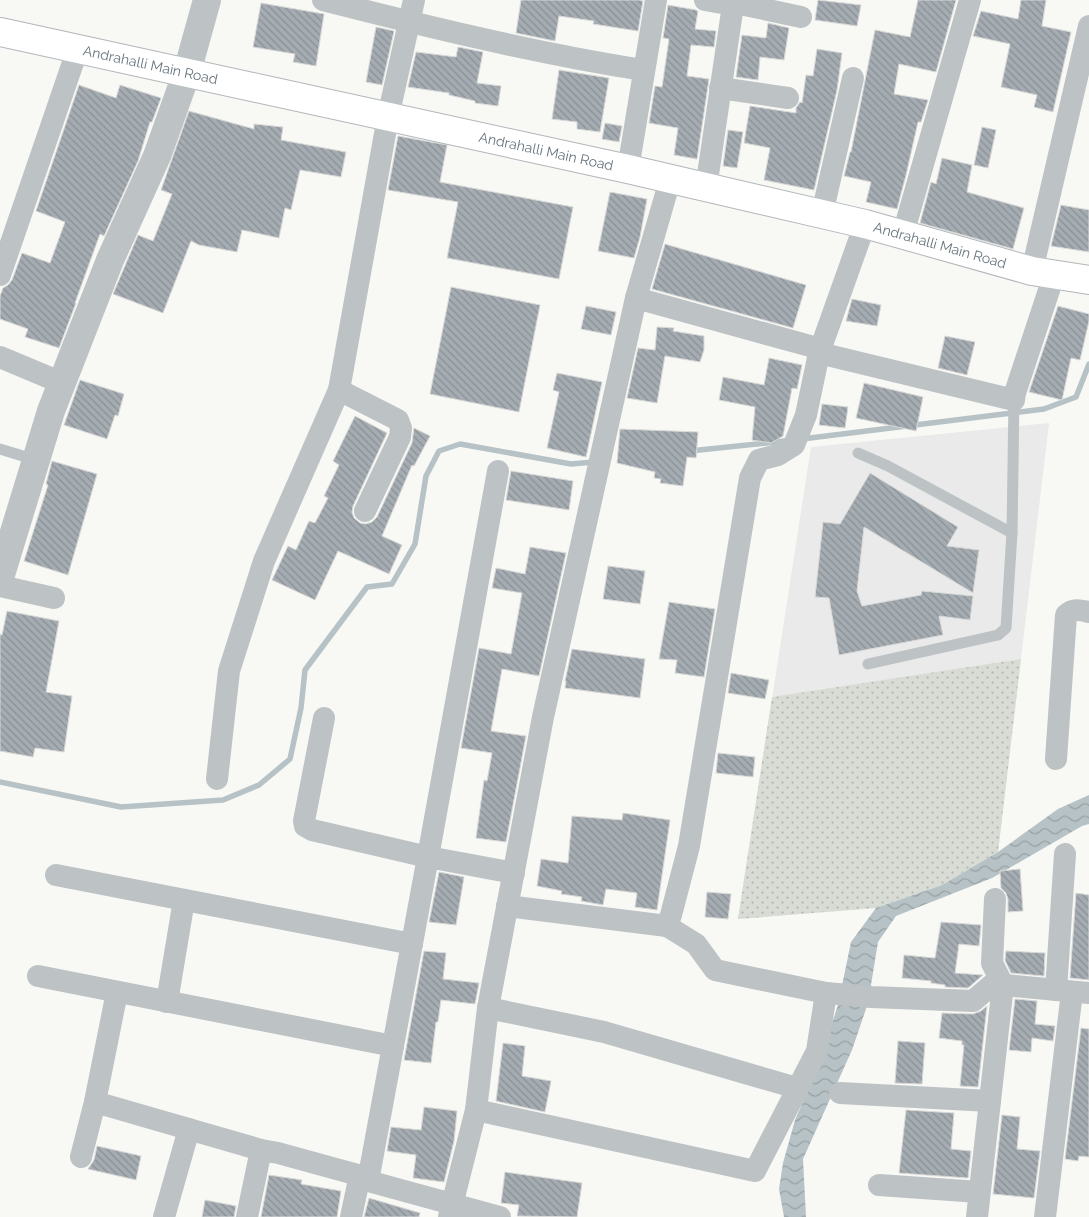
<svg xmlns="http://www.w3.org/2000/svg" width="1089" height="1217" viewBox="0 0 1089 1217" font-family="Raleway,sans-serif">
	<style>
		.built { fill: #e9eae9 }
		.green { fill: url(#green-dots) }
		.water { fill: url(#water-waves) }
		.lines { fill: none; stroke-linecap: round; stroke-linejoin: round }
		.stream { stroke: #b6c2c5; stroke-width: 5.5 }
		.building { fill: url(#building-back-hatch); stroke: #d9d9d8 }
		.secondary-casing { stroke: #b0b6ba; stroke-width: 30 }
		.service { stroke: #bdc2c5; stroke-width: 11 }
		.minor { stroke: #bdc2c5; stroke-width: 22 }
		.tertiary { stroke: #bdc2c5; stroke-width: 28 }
		.secondary { stroke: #fff; stroke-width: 28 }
		.labels { text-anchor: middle; stroke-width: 5; stroke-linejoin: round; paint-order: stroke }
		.street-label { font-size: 14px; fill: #66747d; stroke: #fff }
	</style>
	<defs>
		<pattern id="green-dots" width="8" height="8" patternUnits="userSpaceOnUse" patternTransform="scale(1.25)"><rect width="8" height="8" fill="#d8dcd5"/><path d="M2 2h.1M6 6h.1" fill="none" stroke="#b3b7b2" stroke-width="1.8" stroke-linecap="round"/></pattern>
		<pattern id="water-waves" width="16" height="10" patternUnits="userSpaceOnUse" patternTransform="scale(1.25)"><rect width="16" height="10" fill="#b6c2c5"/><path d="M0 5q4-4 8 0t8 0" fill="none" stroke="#98a2a5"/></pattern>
		<pattern id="building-back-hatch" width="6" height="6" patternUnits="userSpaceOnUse" patternTransform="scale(1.25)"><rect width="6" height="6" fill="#a5adb2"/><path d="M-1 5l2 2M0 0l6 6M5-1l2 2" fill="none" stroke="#8a9196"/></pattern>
	</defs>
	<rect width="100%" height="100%" fill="#f8f8f5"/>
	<path class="built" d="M 1049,423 L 998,852 L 876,908 L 738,919 L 811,447 Z"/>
	<path class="green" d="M 1021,659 L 998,852 L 942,885 L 876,908 L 738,919 L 772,697 Z"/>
	<path class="water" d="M 1089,795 L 1089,824 L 1082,826 L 992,878 L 896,916 L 878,942 L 868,1003 L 852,1050 L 803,1159 L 806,1217 L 784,1217 L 779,1189 L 783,1163 L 795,1120 L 816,1072 L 838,1005 L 851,942 L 876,908 L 942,885 L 998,852 L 1058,809 Z"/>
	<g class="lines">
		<g class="stream">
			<path d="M 802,439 L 1044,409 L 1076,397 L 1089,364"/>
			<path d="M 690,451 L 785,441"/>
			<path d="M 0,782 L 121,807 L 223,800 L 259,785 L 290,759 L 301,708 L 305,670 L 367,587 L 392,584 L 415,544 L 426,476 L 439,451 L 460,444 L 571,464 L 594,462"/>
		</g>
	</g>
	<g class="building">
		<path d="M 521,0 L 639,0 L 643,1 L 638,31 L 593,24 L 594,21 L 559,16 L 555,41 L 516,33 Z"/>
		<path d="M 818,0 L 861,5 L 857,26 L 815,20 Z"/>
		<path d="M 918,0 L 956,0 L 936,72 L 899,64 L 894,94 L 928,100 L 921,122 L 918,122 L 906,175 L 897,209 L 866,202 L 871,182 L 844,176 L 850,152 L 851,152 L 875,30 L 910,37 Z"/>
		<path d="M 1021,0 L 1046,0 L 1042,26 L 1071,32 L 1053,112 L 1034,107 L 1037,95 L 1001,87 L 1010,44 L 973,36 L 981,11 L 1018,19 Z"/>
		<path d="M 261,3 L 324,14 L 316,66 L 293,62 L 295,54 L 253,47 Z"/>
		<path d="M 668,5 L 696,10 L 698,11 L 695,29 L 716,31 L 714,47 L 691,45 L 687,76 L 709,79 L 697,159 L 674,155 L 678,128 L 649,123 L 655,86 L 662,87 L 669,39 L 663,38 Z"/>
		<path d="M 768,23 L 789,28 L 784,60 L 760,57 L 758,80 L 736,77 L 742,35 L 766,38 Z"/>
		<path d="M 376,27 L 394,31 L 382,85 L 366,82 Z"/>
		<path d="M 458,47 L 483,52 L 477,83 L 501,86 L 498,106 L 475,103 L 475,101 L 449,95 L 449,93 L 408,87 L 416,52 L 456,57 Z"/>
		<path d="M 817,49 L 842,53 L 837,90 L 814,190 L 764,180 L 770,148 L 744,143 L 750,106 L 796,113 L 796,108 L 800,102 L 802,103 L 806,75 L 813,76 Z"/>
		<path d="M 559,70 L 609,78 L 600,132 L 577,129 L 577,122 L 552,119 Z"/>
		<path d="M 79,85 L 116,98 L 120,85 L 161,98 L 152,122 L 150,122 L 138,161 L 104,236 L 100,234 L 75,303 L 76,303 L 59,348 L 25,337 L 28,329 L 0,319 L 0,296 L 3,288 L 8,285 L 12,280 L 22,253 L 50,263 L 65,222 L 36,211 Z"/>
		<path d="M 189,111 L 254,129 L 254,124 L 283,127 L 281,140 L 346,152 L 341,177 L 300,170 L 291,210 L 285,208 L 279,238 L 242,230 L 237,252 L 199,245 L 191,241 L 163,313 L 113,294 L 138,235 L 153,241 L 172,194 L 161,190 Z"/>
		<path d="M 605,123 L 622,126 L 619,142 L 602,139 Z"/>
		<path d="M 982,127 L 996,130 L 988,168 L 974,165 Z"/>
		<path d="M 728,130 L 743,132 L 737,168 L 723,166 Z"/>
		<path d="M 398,136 L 447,145 L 440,182 L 573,207 L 559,279 L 447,258 L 458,202 L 388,190 Z"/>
		<path d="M 942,158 L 972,165 L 967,192 L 1024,208 L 1013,249 L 920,223 L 931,182 L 936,184 Z"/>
		<path d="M 610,192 L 647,199 L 640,237 L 634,258 L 598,251 Z"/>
		<path d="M 1061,205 L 1089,210 L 1089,252 L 1051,246 Z"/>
		<path d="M 665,244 L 806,285 L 793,328 L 652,289 Z"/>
		<path d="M 451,287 L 540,305 L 519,412 L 430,394 Z"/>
		<path d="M 852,299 L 881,305 L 877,326 L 846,321 Z"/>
		<path d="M 586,306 L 616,312 L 611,335 L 581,329 Z"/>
		<path d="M 1058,306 L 1089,314 L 1089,321 L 1080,360 L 1071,358 L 1062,400 L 1029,392 Z"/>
		<path d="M 657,327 L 674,328 L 673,331 L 704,336 L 704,350 L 700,362 L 665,356 L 657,403 L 627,398 L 638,348 L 655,350 Z"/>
		<path d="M 945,336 L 975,342 L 967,375 L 938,368 Z"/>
		<path d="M 769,358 L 802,365 L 797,389 L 792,388 L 783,436 L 771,443 L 752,440 L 755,407 L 719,400 L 723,377 L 764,385 Z"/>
		<path d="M 557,373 L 602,382 L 586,457 L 547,448 L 559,392 L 553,390 Z"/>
		<path d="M 80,380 L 124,394 L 118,416 L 115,415 L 107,439 L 64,425 Z"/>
		<path d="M 864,383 L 923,397 L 916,431 L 856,418 Z"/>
		<path d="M 822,404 L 848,407 L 845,428 L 819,425 Z"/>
		<path d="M 355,416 L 387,433 L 353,506 L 352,512 L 354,518 L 360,523 L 366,524 L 372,522 L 377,517 L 412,443 L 414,428 L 430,436 L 414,466 L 412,465 L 382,536 L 402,545 L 389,574 L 338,551 L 315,600 L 272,580 L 288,546 L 296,550 L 309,521 L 315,523 L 328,498 L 324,496 L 339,465 L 333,461 Z"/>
		<path d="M 620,429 L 698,432 L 696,458 L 687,457 L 683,486 L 660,483 L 661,479 L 654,478 L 655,472 L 617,463 Z"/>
		<path d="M 52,461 L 97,474 L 68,575 L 24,561 L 48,485 L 46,484 Z"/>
		<path d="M 511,471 L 573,481 L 569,510 L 506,500 Z"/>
		<path d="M 870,473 L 958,527 L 947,546 L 979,550 L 973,593 L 864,527 L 857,591 L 862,606 L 921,595 L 922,591 L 973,596 L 970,620 L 939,616 L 943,635 L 839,655 L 829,598 L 815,597 L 823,522 L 840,524 Z"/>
		<path d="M 530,547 L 566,553 L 539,676 L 502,669 L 491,731 L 526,736 L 506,842 L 476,838 L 484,780 L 487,781 L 492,753 L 461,748 L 479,648 L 511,654 L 522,593 L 492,588 L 496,568 L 525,574 Z"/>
		<path d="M 608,566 L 645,571 L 640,604 L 603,599 Z"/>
		<path d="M 669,602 L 715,609 L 704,677 L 675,673 L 677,660 L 659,659 Z"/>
		<path d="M 7,611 L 59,621 L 46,692 L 72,696 L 64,752 L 35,748 L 33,757 L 0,751 L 0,634 L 2,635 Z"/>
		<path d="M 572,649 L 645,659 L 640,698 L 565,688 L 566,681 L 565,681 Z"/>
		<path d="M 731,673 L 769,680 L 765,699 L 728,693 Z"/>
		<path d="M 718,753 L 755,757 L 753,777 L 716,773 Z"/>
		<path d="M 623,813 L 670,820 L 657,910 L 635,907 L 637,893 L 606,889 L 603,905 L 581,901 L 582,897 L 561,894 L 562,891 L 537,886 L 541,859 L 568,863 L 572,816 L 622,820 Z"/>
		<path d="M 1020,869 L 1023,911 L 1008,912 L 1008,899 L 1006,893 L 1001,888 L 1000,871 Z"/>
		<path d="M 439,872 L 464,877 L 456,925 L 429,922 Z"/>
		<path d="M 707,892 L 731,894 L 728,919 L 705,917 Z"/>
		<path d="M 1076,893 L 1089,895 L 1089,980 L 1070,978 Z"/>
		<path d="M 941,922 L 981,925 L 979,946 L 959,944 L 955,973 L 983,975 L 968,988 L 945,987 L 945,985 L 931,983 L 931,981 L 902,978 L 904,955 L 935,958 Z"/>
		<path d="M 424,951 L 446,953 L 443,979 L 479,983 L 475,1004 L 441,1000 L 438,1022 L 436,1022 L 431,1063 L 404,1060 Z"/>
		<path d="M 1006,951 L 1045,953 L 1044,976 L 1011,973 L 1005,960 Z"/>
		<path d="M 1015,999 L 1037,1001 L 1035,1024 L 1055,1026 L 1053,1041 L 1032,1038 L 1031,1052 L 1009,1050 Z"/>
		<path d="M 987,1006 L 978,1087 L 960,1086 L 964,1045 L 962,1045 L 962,1041 L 939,1038 L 942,1013 L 973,1014 L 981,1011 Z"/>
		<path d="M 1081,1028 L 1089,1029 L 1089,1157 L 1079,1156 L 1078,1161 L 1065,1159 Z"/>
		<path d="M 898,1041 L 925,1043 L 922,1084 L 895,1083 Z"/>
		<path d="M 503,1043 L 525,1046 L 522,1076 L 551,1081 L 545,1112 L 496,1101 Z"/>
		<path d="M 424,1107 L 457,1111 L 454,1141 L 444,1182 L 413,1178 L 416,1155 L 387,1151 L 391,1127 L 421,1130 Z"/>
		<path d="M 906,1110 L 954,1113 L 951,1149 L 971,1151 L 968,1178 L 899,1173 Z"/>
		<path d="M 1002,1115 L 1020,1117 L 1017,1149 L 1040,1151 L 1034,1198 L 993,1194 Z"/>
		<path d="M 97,1146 L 141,1156 L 136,1180 L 88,1169 L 94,1160 Z"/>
		<path d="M 505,1172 L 582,1183 L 577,1217 L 517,1216 L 519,1205 L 501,1203 Z"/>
		<path d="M 269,1175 L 302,1180 L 301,1184 L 341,1191 L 337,1217 L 261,1217 Z"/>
		<path d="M 369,1198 L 420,1213 L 419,1217 L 364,1217 Z"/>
		<path d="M 205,1200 L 236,1206 L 234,1217 L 202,1217 Z"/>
	</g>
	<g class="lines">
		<g class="secondary-casing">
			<g id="secondary">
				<path id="s1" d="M 0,32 L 628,169 L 865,224 L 1032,271 L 1089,280"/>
			</g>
		</g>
		<g class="service">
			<path d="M 0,449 L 36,460"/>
			<path d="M 858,453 L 888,466 L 1012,533"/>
			<path d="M 868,664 L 998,635 L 1006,628 L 1012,533 L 1014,400"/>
		</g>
		<g class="minor">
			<path d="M 323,0 C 429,27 535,53 643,70"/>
			<path d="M 705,0 L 733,5 L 706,188"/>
			<path d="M 733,5 L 740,4 L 801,17"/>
			<path d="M 720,88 L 788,98"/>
			<path d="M 628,169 L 656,0"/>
			<path d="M 822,214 L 853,78"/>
			<path d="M 865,224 L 819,353 L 1014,400 L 1015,393 L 1054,275"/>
			<path d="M 903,234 L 970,0"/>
			<path d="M 1032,271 L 1089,26"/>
			<path d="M 0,275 L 78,48"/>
			<path d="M 636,298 L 821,349"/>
			<path d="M 0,357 L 62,383"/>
			<path d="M 365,511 L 400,437 L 401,428 L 398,420 L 339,390 L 388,117 L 414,0"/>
			<path d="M 0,586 L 54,598"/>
			<path d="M 324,718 L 304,821 L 305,826 L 312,830 L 428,857 L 498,471"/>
			<path d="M 1056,759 L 1066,615 C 1073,608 1080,610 1089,612"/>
			<path d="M 217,779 L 229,671 L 264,561 L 339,390"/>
			<path d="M 56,875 L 412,944"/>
			<path d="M 507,906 L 667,926 L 671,915 L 689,846 L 750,478 L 759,460 L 778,455 L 794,445 L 806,415 L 819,353"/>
			<path d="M 667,926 L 696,944 L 715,970 L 826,993 L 871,997 L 973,1001 L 993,984 L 1089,993"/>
			<path d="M 38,976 L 393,1046"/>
			<path d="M 1056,990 L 1065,854"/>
			<path d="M 167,1002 L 184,900"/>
			<path d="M 488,1008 L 604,1032 L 797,1088"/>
			<path d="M 840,1093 L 990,1101"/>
			<path d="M 95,1102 L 261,1150 L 278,1153 L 369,1178"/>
			<path d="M 476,1110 L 755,1171 L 817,1051 L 826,993"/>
			<path d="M 81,1157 L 95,1102 L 117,992"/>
			<path d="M 879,1185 L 979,1192"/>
			<path d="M 164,1217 L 189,1129"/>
			<path d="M 247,1217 L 261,1150"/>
			<path d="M 351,1217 L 360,1175"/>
			<path d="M 449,1217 L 476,1110 L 488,1008 L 543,717 L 636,298 L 670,180"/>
			<path d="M 500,1217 L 368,1181 L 428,857 L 514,873"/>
			<path d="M 977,1217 L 1003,985 L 992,963 L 995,899"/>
			<path d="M 1045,1217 L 1072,992"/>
		</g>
		<path class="tertiary" d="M 0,578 L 51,411 L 110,260 L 157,156 L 187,72 L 207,0"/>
		<use href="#secondary" class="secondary"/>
	</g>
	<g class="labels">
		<g class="street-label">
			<text dy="5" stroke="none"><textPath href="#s1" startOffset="154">Andrahalli Main Road</textPath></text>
			<text dy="5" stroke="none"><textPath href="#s1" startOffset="559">Andrahalli Main Road</textPath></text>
			<text dy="5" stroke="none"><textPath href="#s1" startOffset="964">Andrahalli Main Road</textPath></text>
		</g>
	</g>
</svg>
